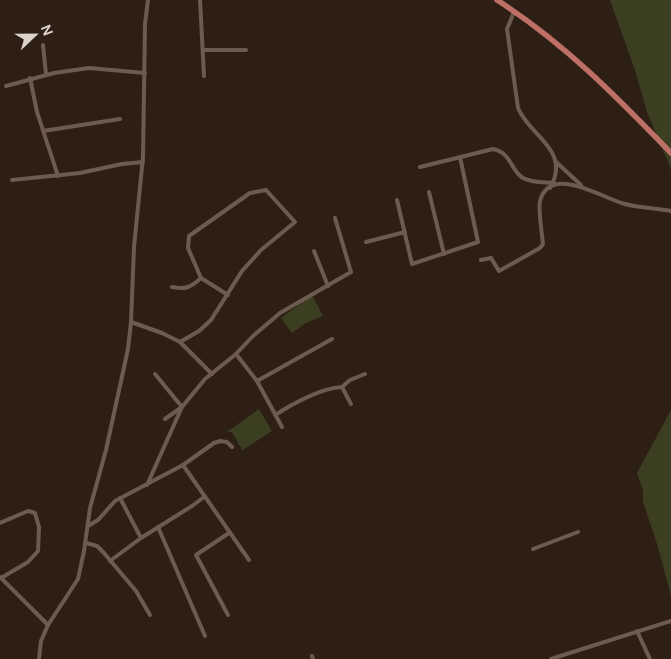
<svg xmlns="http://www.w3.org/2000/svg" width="671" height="659" viewBox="0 0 671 659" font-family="'DM Sans',sans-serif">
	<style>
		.green { fill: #3c3e22 }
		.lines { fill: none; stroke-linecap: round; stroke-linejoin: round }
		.minor { stroke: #6e5b50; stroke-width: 4 }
		.primary { stroke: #be6f66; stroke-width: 5.5 }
	</style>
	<rect width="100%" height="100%" fill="#2e1f15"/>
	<g class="green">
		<path d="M 610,0 L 671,0 L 671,169 L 647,112 L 635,70 Z"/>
		<path d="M 312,295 L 323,316 L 306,323 L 292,333 L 281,318 Z"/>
		<path d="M 259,409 L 272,431 L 241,451 L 241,448 L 232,432 L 227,432 Z"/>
		<path d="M 671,410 L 671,596 L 658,547 L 643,502 L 643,490 L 637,473 Z"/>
	</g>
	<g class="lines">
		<g class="minor">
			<path d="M 200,0 L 204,76"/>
			<path d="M 514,12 L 507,29 L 518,108 C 529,136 572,150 550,188"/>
			<path d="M 43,45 L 46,74"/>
			<path d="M 203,50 L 246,50"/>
			<path d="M 30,78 L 37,112 L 58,176"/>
			<path d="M 6,86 L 54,73 L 89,68 L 145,73"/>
			<path d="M 43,131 L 120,119"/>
			<path d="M 555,161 L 581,185"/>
			<path d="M 420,167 L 493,149 C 512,153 510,170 523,178 C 532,183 545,182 554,183"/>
			<path d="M 12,180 L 80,173 L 122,164 L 143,162"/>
			<path d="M 429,192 L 444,254"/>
			<path d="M 397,200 L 412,264 L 478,242 L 460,157"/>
			<path d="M 366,242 L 405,232"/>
			<path d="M 314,251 L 328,286"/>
			<path d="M 481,260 L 491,258 L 499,271 L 540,248 L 543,244 C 542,234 538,209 540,201 C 550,163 604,199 625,204 C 640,208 656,208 671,211"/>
			<path d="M 172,287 C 186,290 191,287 201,278 L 228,295"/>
			<path d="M 131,322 L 162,333 L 180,342 L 212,374"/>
			<path d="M 180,342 L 199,331 L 211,320 L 242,271 L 261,250 L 295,222 L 266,190 L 250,193 L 189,236 L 188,248 L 201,278"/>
			<path d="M 236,354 L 257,381 L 282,427"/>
			<path d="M 257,381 L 332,339"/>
			<path d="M 342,387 L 350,380 L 365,374"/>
			<path d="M 275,415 C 292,404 321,388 342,387 L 351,404"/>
			<path d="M 165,419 L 182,407 L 205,379 L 236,354 L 253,336 L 280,313 L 351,272 L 335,218"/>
			<path d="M 183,465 L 249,560"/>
			<path d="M 147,485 L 182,407 L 155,374"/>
			<path d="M 120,498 L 141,538"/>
			<path d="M 0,523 L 28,511 L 35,513 L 39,527 L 38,551 L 28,562 L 1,578"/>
			<path d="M 88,526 L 98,520 L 115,501 L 183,465 L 214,443 L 220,441 L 227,442 L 232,447"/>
			<path d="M 158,527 L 205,636"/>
			<path d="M 86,543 L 97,546 L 104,553 L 136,591 L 150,615"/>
			<path d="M 533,549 L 578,532"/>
			<path d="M 110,561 L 141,538 L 192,506 L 204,497"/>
			<path d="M 0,577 L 48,625"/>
			<path d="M 228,615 L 196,555 L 229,533"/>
			<path d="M 637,631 L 650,659"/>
			<path d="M 312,656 L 313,659"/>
			<path d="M 39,659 L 41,641 L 48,625 L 78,579 L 84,551 L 90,508 L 106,450 L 128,349 L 131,322 L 134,247 L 143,157 L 145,24 L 148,0"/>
			<path d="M 551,659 L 671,621"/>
		</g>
		<path class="primary" d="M 497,0 C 563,42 617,97 671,153"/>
	</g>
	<g transform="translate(35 35) rotate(68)" stroke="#2e1f15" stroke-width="4" paint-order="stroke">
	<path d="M0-4L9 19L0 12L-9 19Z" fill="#ddd2cc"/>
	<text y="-8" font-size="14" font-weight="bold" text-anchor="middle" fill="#ddd2cc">N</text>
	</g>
</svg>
